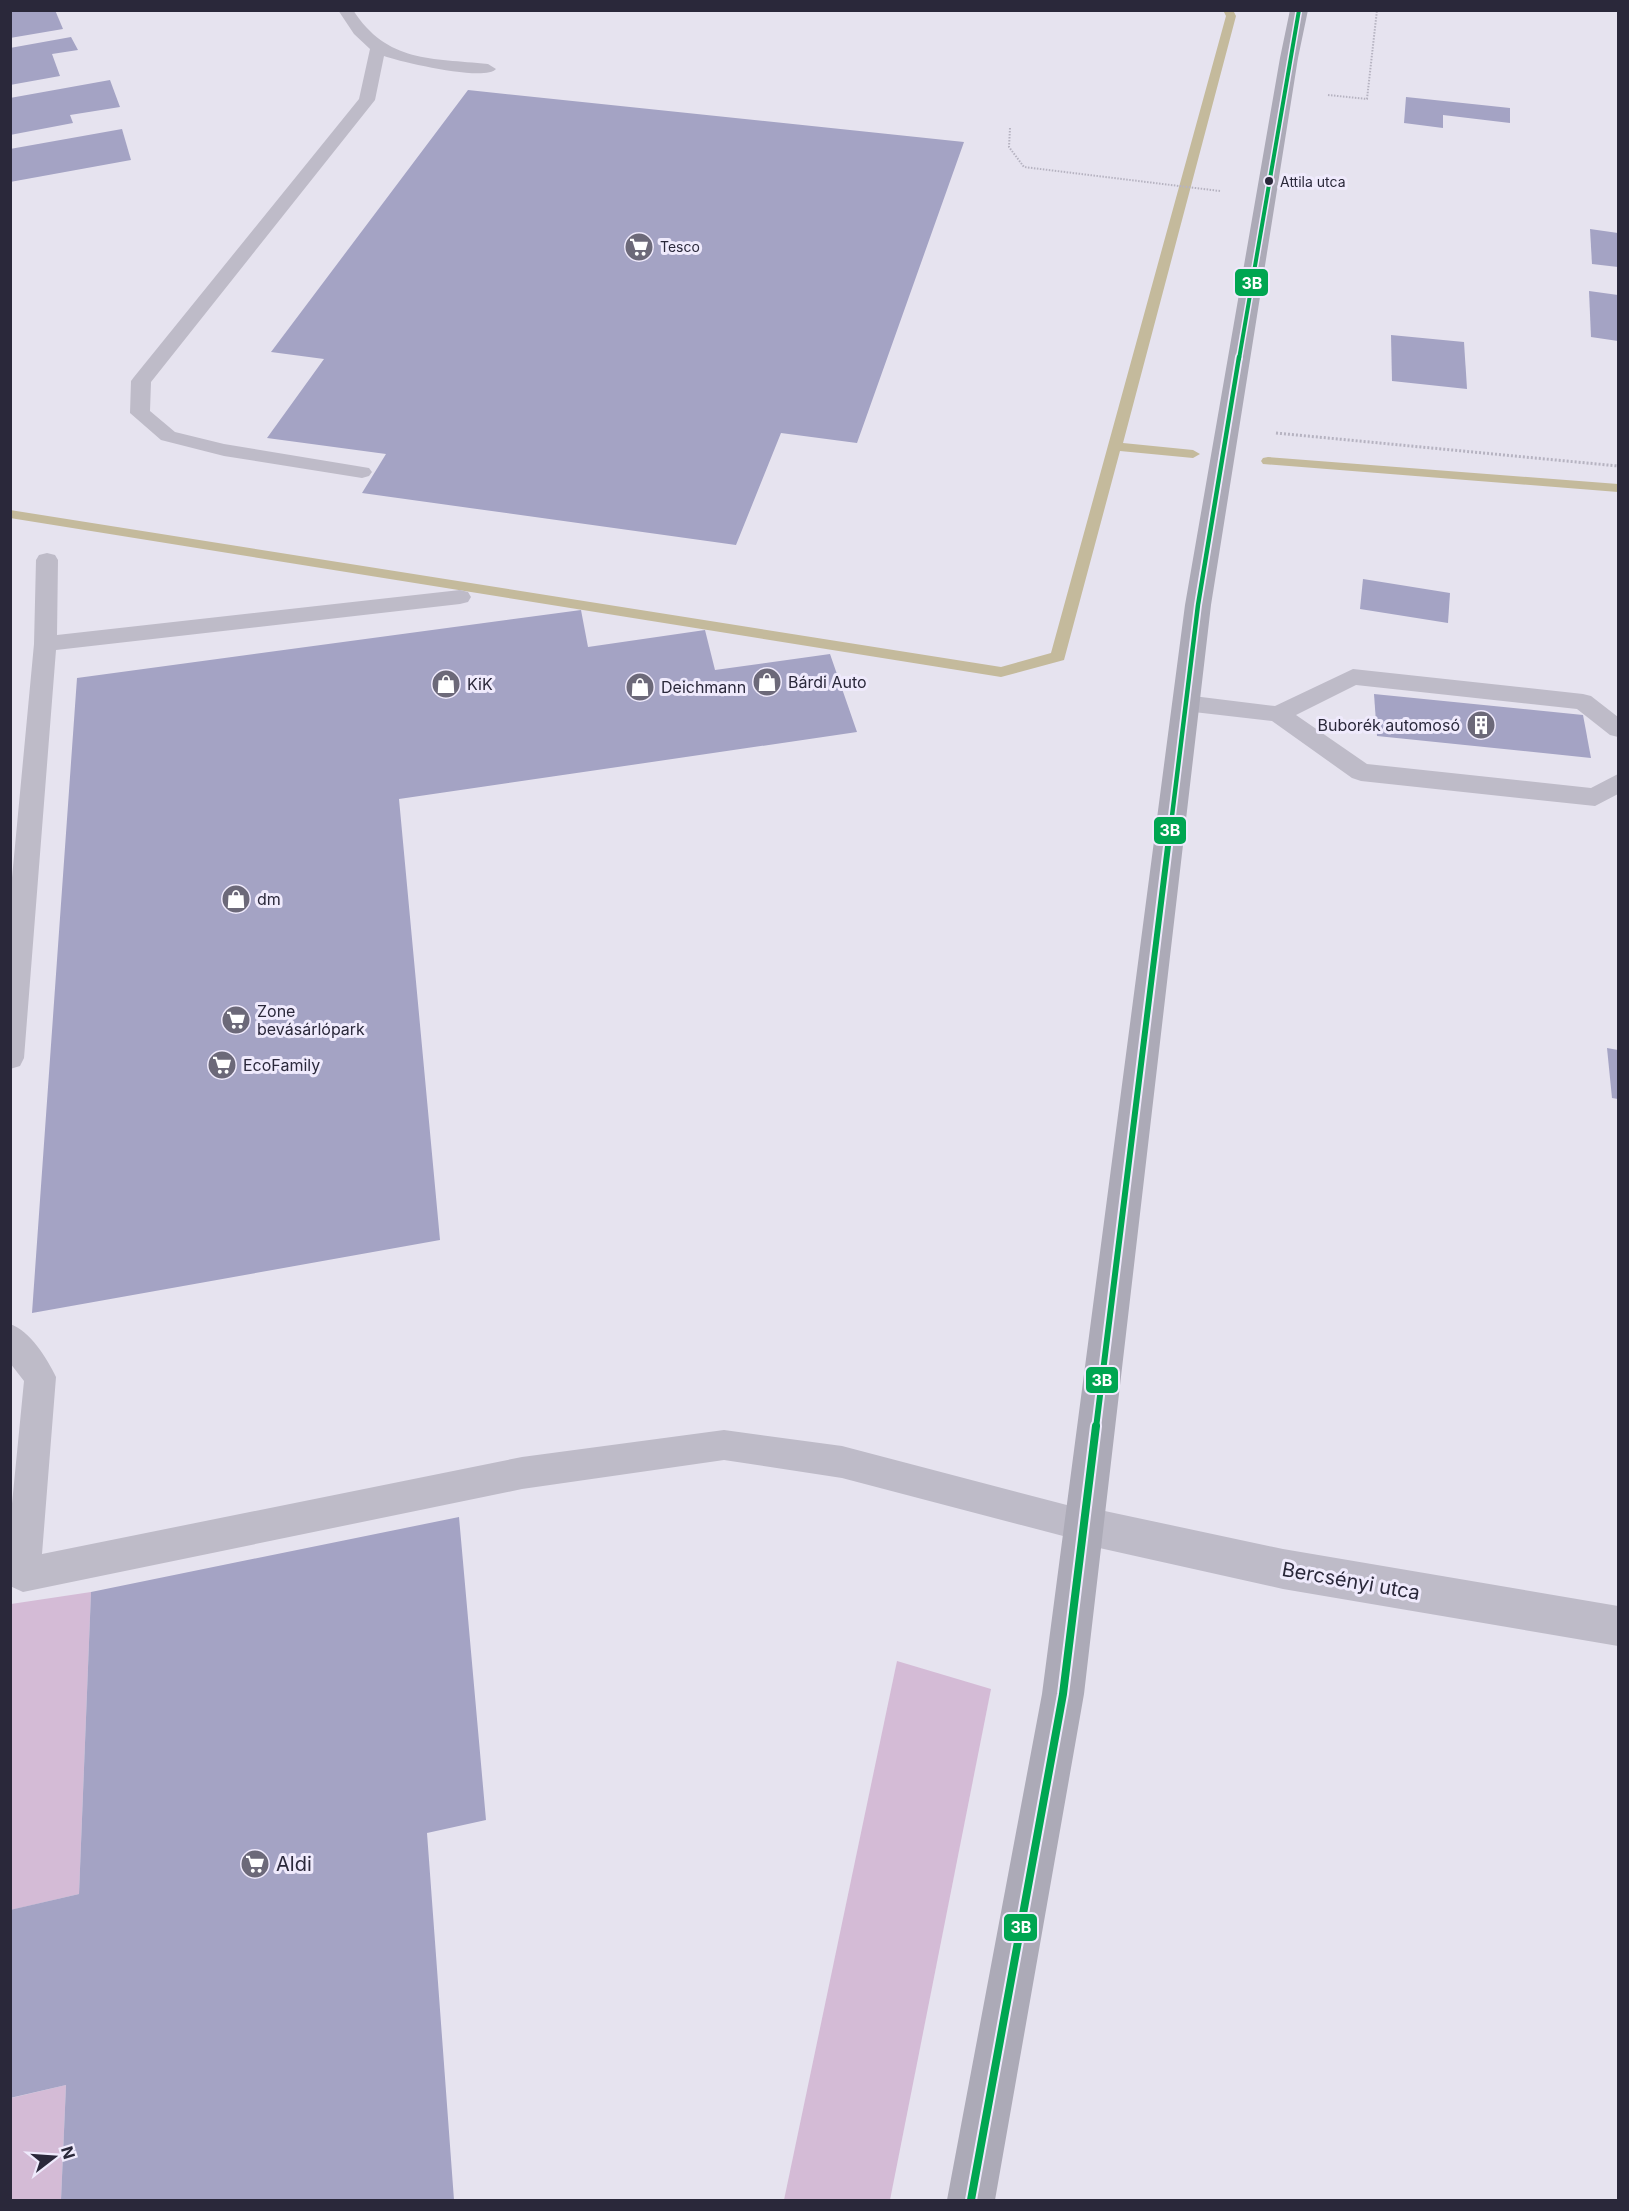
<svg xmlns="http://www.w3.org/2000/svg" width="1629" height="2211" viewBox="0 0 1629 2211" font-family="Inter,sans-serif">
	<style>
		.green { fill: #d4bbd6 }
		.lines { fill: none; stroke-linecap: round; stroke-linejoin: round }
		.stream { fill: #c4ba9c; fill-rule: evenodd }
		.building { fill: #a4a3c4 }
		.path-far1 { stroke: #b6b3c1; stroke-width: 2; stroke-dasharray: 1.5 1.5; stroke-linecap: butt }
		.path { stroke: #b6b3c1; stroke-width: 3; stroke-dasharray: 2 2; stroke-linecap: butt }
		.service { fill: #bebbc8; fill-rule: evenodd }
		.minor { fill: #bebbc8; fill-rule: evenodd }
		.primary { fill: #acaab7; fill-rule: evenodd }
		.bus-1-far3-casing { stroke: #efeafc; stroke-width: 7 }
		.bus-1-far2-casing { stroke: #efeafc; stroke-width: 8 }
		.bus-1-far1-casing { stroke: #efeafc; stroke-width: 10 }
		.bus-1-casing { stroke: #efeafc; stroke-width: 12 }
		.bus-1-far3 { stroke: #00a651; stroke-width: 4 }
		.bus-1-far2 { stroke: #00a651; stroke-width: 4.5 }
		.bus-1-far1 { stroke: #00a651; stroke-width: 6 }
		.bus-1 { stroke: #00a651; stroke-width: 8 }
		.bus-dot { fill: #2a283a; stroke: #efeafc; stroke-width: 2 }
		.labels { text-anchor: middle; stroke-width: 6; stroke-linejoin: round; paint-order: stroke }
		.bus-label { font-size: 14px; fill: #2a283a; stroke: #efeafc; text-anchor: start }
		.far-poi-label { font-size: 14px; fill: #2a283a; stroke: #efeafc; text-anchor: start }
		.poi-label { font-size: 16px; fill: #2a283a; stroke: #efeafc; text-anchor: start }
		.near-street-label { font-size: 20px; fill: #2a283a; stroke: #efeafc }
		.near-poi-label { font-size: 20px; fill: #2a283a; stroke: #efeafc; text-anchor: start }
		.line-badge { stroke: #efeafc; stroke-width: 2 }
		.badge-label { font-size: 16px; text-anchor: middle; font-weight: bold; fill: #fff }
	</style>
	<rect width="100%" height="100%" fill="#e6e3ef"/>
	<g class="green">
		<path d="M 91,1592 L 79,1894 L 11,1910 L 11,1604 Z"/>
		<path d="M 897,1661 L 991,1689 L 890,2200 L 784,2200 Z"/>
		<path d="M 66,2085 L 61,2200 L 11,2200 L 11,2098 Z"/>
	</g>
	<g class="lines">
		<g class="stream">
			<path d="M 1223,10 L 1233,10 L 1236,16 L 1123,443 L 1193,450 L 1200,454 L 1193,458 L 1120,451 L 1064,660 L 1001,677 L 10,518 L 10,510 L 1001,667 L 1051,653 L 1226,16 Z"/>
			<path d="M 1268,457 L 1618,484 L 1618,492 L 1263,464 L 1261,461 L 1263,458 Z"/>
		</g>
	</g>
	<g class="building">
		<path d="M 10,10 L 55,10 L 63,29 L 10,38 Z"/>
		<path d="M 71,37 L 78,50 L 52,54 L 60,76 L 10,85 L 10,48 Z"/>
		<path d="M 110,80 L 120,107 L 70,115 L 73,123 L 10,135 L 10,98 Z"/>
		<path d="M 468,90 L 964,142 L 857,443 L 781,433 L 736,545 L 362,493 L 386,454 L 267,438 L 324,359 L 271,352 Z"/>
		<path d="M 1406,97 L 1510,108 L 1510,123 L 1443,115 L 1443,128 L 1404,123 Z"/>
		<path d="M 122,129 L 131,160 L 10,182 L 10,149 Z"/>
		<path d="M 1590,229 L 1618,233 L 1618,267 L 1592,264 Z"/>
		<path d="M 1589,291 L 1618,295 L 1618,341 L 1591,337 Z"/>
		<path d="M 1391,335 L 1464,342 L 1467,389 L 1392,381 Z"/>
		<path d="M 1363,579 L 1450,593 L 1448,623 L 1360,609 Z"/>
		<path d="M 581,610 L 588,647 L 705,630 L 715,670 L 830,654 L 857,732 L 399,799 L 440,1240 L 32,1313 L 77,678 Z"/>
		<path d="M 1374,694 L 1583,715 L 1591,758 L 1377,736 Z"/>
		<path d="M 1607,1048 L 1618,1050 L 1618,1099 L 1612,1098 Z"/>
		<path d="M 459,1517 L 486,1820 L 427,1833 L 454,2200 L 61,2200 L 66,2085 L 10,2098 L 10,1910 L 79,1894 L 91,1592 Z"/>
	</g>
	<g class="lines">
		<g class="path-far1">
			<path d="M 1328,95 L 1367,99 L 1377,10"/>
			<path d="M 1010,128 L 1009,147 L 1024,167 L 1220,191"/>
		</g>
		<path class="path" d="M 1276,433 L 1618,466"/>
		<g class="service">
			<path d="M 338,10 L 353,10 C 387,63 432,58 488,64 L 496,69 C 485,82 401,62 384,56 L 375,100 L 151,382 L 150,411 L 175,432 L 224,444 L 369,468 L 372,472 L 369,476 L 362,478 L 224,456 L 161,440 L 130,413 L 131,381 L 134,377 L 359,99 L 370,49 L 354,34 Z"/>
			<path d="M 47,553 L 55,555 L 58,560 L 57,635 L 460,590 L 468,592 L 471,597 L 468,602 L 460,604 L 56,650 L 24,1058 L 20,1066 L 10,1069 L 10,899 L 34,644 L 36,560 L 39,555 Z"/>
			<path d="M 1353,669 L 1583,694 L 1591,696 L 1618,717 L 1618,737 L 1610,735 L 1577,709 L 1356,685 L 1296,715 L 1367,764 L 1591,788 L 1618,774 L 1618,794 L 1595,806 L 1361,781 L 1352,778 L 1272,721 L 1185,711 L 1177,709 L 1173,703 L 1177,697 L 1185,695 L 1275,706 Z"/>
			<path d="M 10,1324 C 30,1331 47,1358 56,1377 L 42,1554 L 522,1457 L 724,1430 L 842,1446 L 1086,1510 L 1098,1514 L 1103,1526 L 1098,1538 L 1086,1542 L 842,1478 L 724,1460 L 522,1489 L 23,1592 L 10,1586 L 10,1524 L 24,1381 L 10,1363 Z"/>
		</g>
		<path class="minor" d="M 1086,1507 L 1283,1549 L 1618,1606 L 1618,1646 L 1283,1589 L 1086,1545 L 1072,1539 L 1066,1526 L 1072,1513 Z"/>
		<path class="primary" d="M 1290,10 L 1308,10 L 1298,58 L 1211,605 L 1084,1694 L 995,2200 L 947,2200 L 1042,1694 L 1185,605 L 1280,58 Z"/>
		<g class="bus-1-far3-casing">
			<path id="bus-1-far3" d="M 1239,359 L 1299,10"/>
		</g>
		<g class="bus-1-far2-casing">
			<path id="bus-1-far2" d="M 1171,824 L 1198,605 L 1239,357"/>
		</g>
		<g class="bus-1-far1-casing">
			<path id="bus-1-far1" d="M 1096,1428 L 1171,822"/>
		</g>
		<g class="bus-1-casing">
			<path id="bus-1" d="M 971,2200 L 1063,1694 L 1096,1426"/>
		</g>
		<use href="#bus-1-far3" class="bus-1-far3"/>
		<use href="#bus-1-far2" class="bus-1-far2"/>
		<use href="#bus-1-far1" class="bus-1-far1"/>
		<use href="#bus-1" class="bus-1"/>
	</g>
	<defs>
		<g id="supermarket-disc" transform="scale(1.5)"><circle r="9.5" fill="#6c6979" stroke="#efeafc"/><path d="M-6-5.5h2.5l.6 2H6L4.5 2H-2.5L-4.4-4H-6ZM-1.5 3.2a1.3 1.3 0 1 0 .1 0ZM3 3.2a1.3 1.3 0 1 0 .1 0Z" fill="#fff"/></g>
		<g id="shop-disc" transform="scale(1.5)"><circle r="9.5" fill="#6c6979" stroke="#efeafc"/><path d="M-5-2.5h2.3a2.7 3.5 0 0 1 5.4 0H5L5.5 6h-11ZM-1.5-2.5h3a1.5 2.3 0 0 0-3 0Z" fill="#fff"/></g>
		<g id="building-disc" transform="scale(1.5)"><circle r="9.5" fill="#6c6979" stroke="#efeafc"/><path d="M-4-6H4V6H1V3H-1V6H-4ZM-2.5-4.3h1.7v1.8h-1.7ZM.8-4.3h1.7v1.8H.8ZM-2.5-1h1.7V.8h-1.7ZM.8-1h1.7V.8H.8Z" fill="#fff"/></g>
	</defs>
	<g fill-rule="evenodd">
		<use href="#supermarket-disc" x="639" y="247"/>
		<use href="#shop-disc" x="767" y="682"/>
		<use href="#shop-disc" x="446" y="684"/>
		<use href="#shop-disc" x="640" y="687"/>
		<use href="#building-disc" x="1481" y="725"/>
		<use href="#shop-disc" x="236" y="899"/>
		<use href="#supermarket-disc" x="236" y="1020"/>
		<use href="#supermarket-disc" x="222" y="1065"/>
		<use href="#supermarket-disc" x="255" y="1864"/>
	</g>
	<circle class="bus-dot" cx="1269" cy="181" r="5"/>
	<g class="labels">
		<g class="bus-label">
			<text x="1280" y="187">Attila utca</text>
		</g>
		<g class="far-poi-label">
			<text x="660" y="252">Tesco</text>
		</g>
		<g class="poi-label">
			<text x="788" y="688">Bárdi Auto</text>
			<text x="467" y="690">KiK</text>
			<text x="661" y="693">Deichmann</text>
			<text x="1460" y="731" text-anchor="end">Buborék automosó</text>
			<text x="257" y="905">dm</text>
			<text x="257" y="1017">Zone<tspan x="257" dy="18">bevásárlópark</tspan></text>
			<text x="243" y="1071">EcoFamily</text>
		</g>
		<g class="near-street-label">
			<text transform="translate(1351 1581) rotate(10)" y="7">Bercsényi utca</text>
		</g>
		<g class="near-poi-label">
			<text x="276" y="1871">Aldi</text>
		</g>
	</g>
	<g class="line-badge">
		<rect x="1234" y="268" width="35" height="29" rx="6" fill="#00a651"/>
		<rect x="1153" y="816" width="34" height="29" rx="6" fill="#00a651"/>
		<rect x="1085" y="1366" width="34" height="28" rx="6" fill="#00a651"/>
		<rect x="1003" y="1913" width="35" height="29" rx="6" fill="#00a651"/>
	</g>
	<g class="badge-label">
		<text x="1252" y="289">3B</text>
		<text x="1170" y="836">3B</text>
		<text x="1102" y="1386">3B</text>
		<text x="1021" y="1933">3B</text>
	</g>
	<rect width="1629" height="2211" fill="none" stroke="#2a283a" stroke-width="24"/>
	<g transform="translate(54 2157) rotate(73)" stroke="#efeafc" stroke-width="4.5" paint-order="stroke">
	<path d="M0-4.5L10 22L0 15L-10 22Z" fill="#2a283a"/>
	<text y="-9" font-size="16" font-weight="bold" text-anchor="middle" fill="#2a283a">N</text>
	</g>
</svg>
